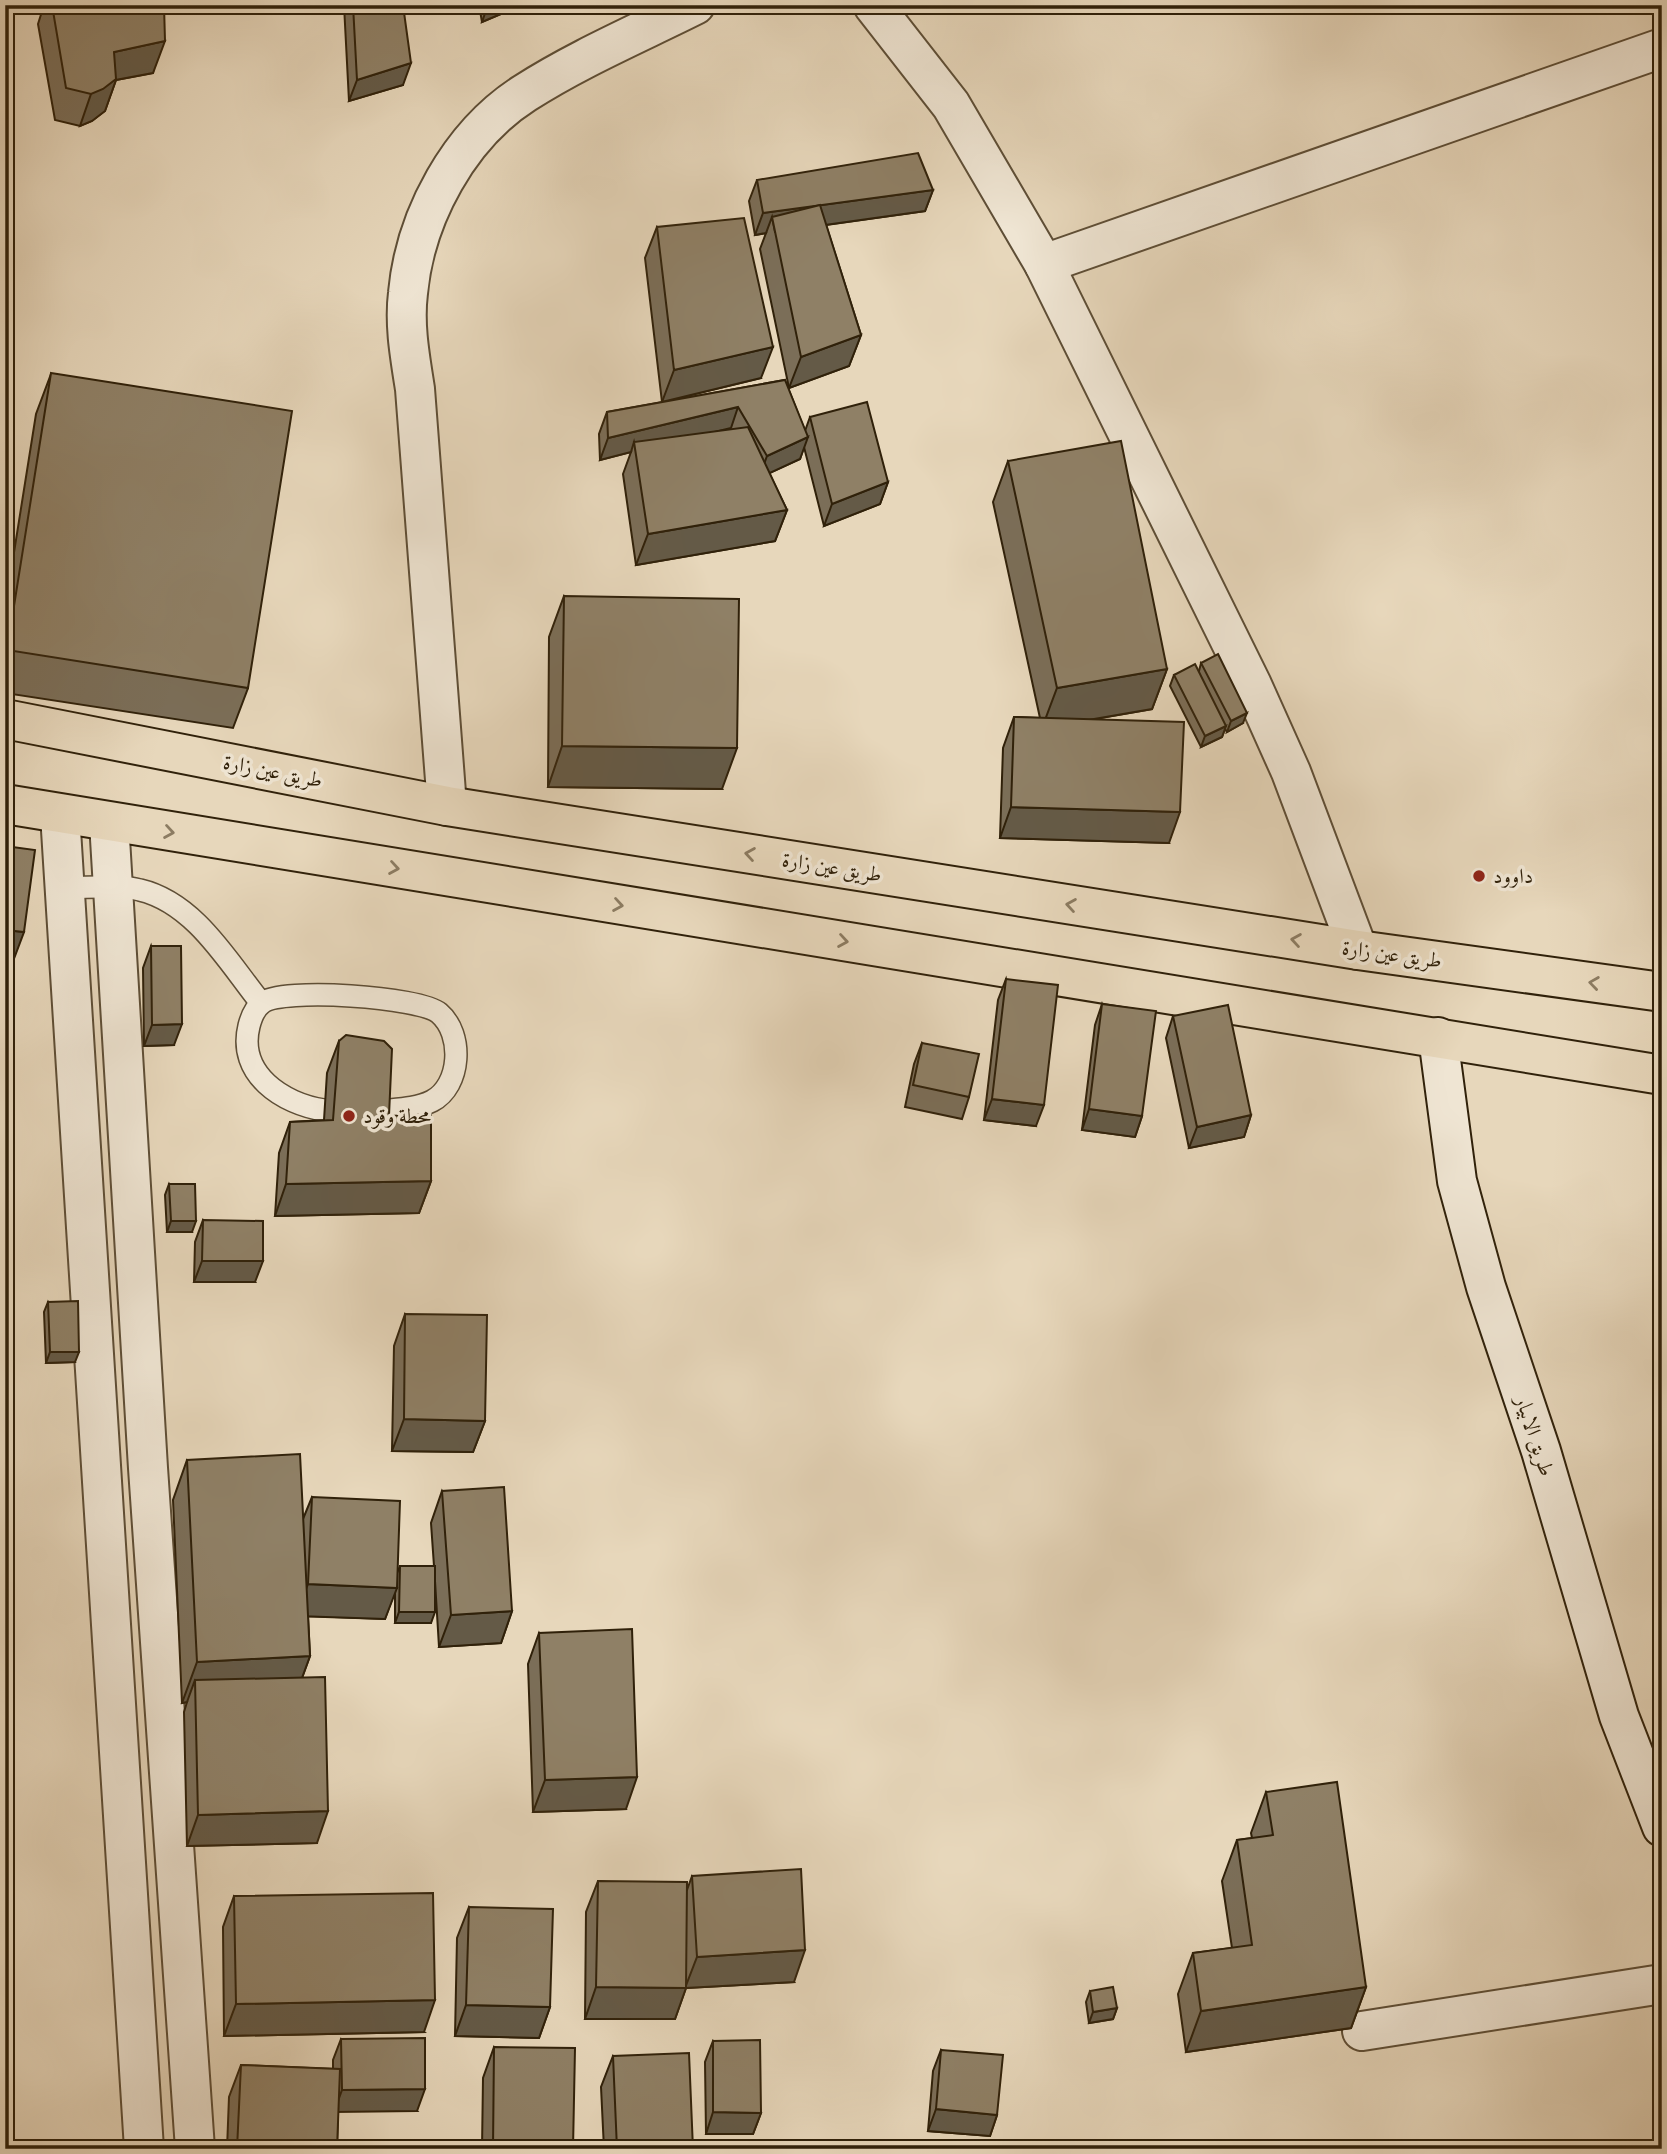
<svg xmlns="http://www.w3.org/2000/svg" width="1667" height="2154" viewBox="0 0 1667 2154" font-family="'IM FELL Double Pica',Amiri,serif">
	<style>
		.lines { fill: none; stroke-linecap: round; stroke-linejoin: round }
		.lane-casing { stroke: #5e4e36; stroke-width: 24 }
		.street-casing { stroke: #5e4e36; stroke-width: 42 }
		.secondary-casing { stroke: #30210a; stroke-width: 42 }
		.primary-casing { stroke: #30210a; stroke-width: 42 }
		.lane { stroke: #efe5d3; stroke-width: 21 }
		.street { stroke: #efe5d3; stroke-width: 38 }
		.secondary { stroke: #efe5d3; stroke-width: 38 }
		.primary { stroke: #e7d7bb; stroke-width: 38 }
		.wall { fill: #7b6e58; stroke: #30210a; stroke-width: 2 }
		.shaded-wall { fill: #645a47; stroke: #30210a; stroke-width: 2 }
		.building { fill: #8f8066; stroke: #30210a; stroke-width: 2 }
		.oneway { stroke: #8c7c62 }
		.poi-dot { fill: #8f2418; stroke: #efe5d3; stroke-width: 2.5 }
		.labels { text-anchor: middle; stroke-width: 7; stroke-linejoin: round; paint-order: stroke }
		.street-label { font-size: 21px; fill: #30210a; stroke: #efe5d3 }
		.poi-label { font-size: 21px; fill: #30210a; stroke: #efe5d3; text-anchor: start }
	</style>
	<rect width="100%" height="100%" fill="#e7d7bb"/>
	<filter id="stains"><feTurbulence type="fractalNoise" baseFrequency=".00286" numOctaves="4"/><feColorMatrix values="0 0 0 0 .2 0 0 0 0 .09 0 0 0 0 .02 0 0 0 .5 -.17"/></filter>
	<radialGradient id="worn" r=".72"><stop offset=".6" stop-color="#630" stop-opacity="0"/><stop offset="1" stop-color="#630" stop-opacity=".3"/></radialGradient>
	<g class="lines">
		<g class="lane-casing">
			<g id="lane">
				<path d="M 64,888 C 89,888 117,884 140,890 C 195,903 228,962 261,1003"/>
				<path d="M 324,1110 C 283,1104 237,1074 249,1026 C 251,1018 255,1008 262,1003 C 282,987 420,997 439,1013 C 464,1034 461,1086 432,1101 C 416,1109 396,1109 379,1111"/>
			</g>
		</g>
		<g class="street-casing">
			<g id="street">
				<path d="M 873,5 L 951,105 L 1044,264 L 1252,685 L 1291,772 L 1358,950"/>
				<path d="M 1044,264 L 1662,48"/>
				<path d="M 447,806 L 415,389 C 410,357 404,325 408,293 C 415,217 459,135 525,93 C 578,59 639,33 695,5"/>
				<path d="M 60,814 L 144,2149"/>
				<path d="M 109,822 L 148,1468 L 195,2149"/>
				<path d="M 1362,2031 L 1662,1984"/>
			</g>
		</g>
		<g class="secondary-casing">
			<path id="secondary" d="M 1438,1037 L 1457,1181 L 1486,1287 L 1541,1451 L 1619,1716 L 1662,1827"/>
		</g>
		<g class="primary-casing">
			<g id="primary">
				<path d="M 5,719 L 447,806 L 1358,950 L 1662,992"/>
				<path d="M 5,804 L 1662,1075"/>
			</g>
		</g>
		<use href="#lane" class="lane"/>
		<use href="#street" class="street"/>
		<use href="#secondary" class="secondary"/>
		<use href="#primary" class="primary"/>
	</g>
	<g class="wall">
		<path d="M 44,5 L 164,5 L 153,73 L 116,80 L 105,111 L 92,121 L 80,126 L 55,120 L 38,24 Z"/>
		<path d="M 344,5 L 403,5 L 403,85 L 349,101 Z"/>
		<path d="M 479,5 L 522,5 L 482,22 Z"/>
		<path d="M 757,180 L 933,190 L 925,211 L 826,225 L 861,335 L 849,366 L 789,388 L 760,249 L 766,233 L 755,235 L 749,201 Z"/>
		<path d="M 657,227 L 761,378 L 662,402 L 645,258 Z"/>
		<path d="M 51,374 L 248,688 L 233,728 L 5,693 L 5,609 L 36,414 Z"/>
		<path d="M 785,380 L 805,431 L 810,417 L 888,482 L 880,504 L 824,526 L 804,447 L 800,459 L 769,473 L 787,510 L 775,541 L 636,565 L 623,474 L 631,452 L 600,460 L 599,434 L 607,412 Z"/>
		<path d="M 1008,461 L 1167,669 L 1152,709 L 1095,719 L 1169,843 L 1000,838 L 1003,748 L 1014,717 L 1040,718 L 993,502 Z"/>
		<path d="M 564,596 L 722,789 L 548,787 L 549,637 Z"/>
		<path d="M 1201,663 L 1243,723 L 1227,732 L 1225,729 L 1222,737 L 1201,747 L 1170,686 L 1174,675 L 1199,671 Z"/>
		<path d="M 151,946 L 174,1045 L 144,1046 L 143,968 Z"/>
		<path d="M 1006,979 L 1036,1126 L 984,1120 L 998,1000 Z"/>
		<path d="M 1102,1004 L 1142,1116 L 1135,1137 L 1082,1130 L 1095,1025 Z"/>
		<path d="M 1173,1016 L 1251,1115 L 1244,1137 L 1189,1148 L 1166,1038 Z"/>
		<path d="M 339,1041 L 431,1181 L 419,1213 L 275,1216 L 279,1153 L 290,1122 L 324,1120 L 327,1073 Z"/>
		<path d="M 922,1043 L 969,1097 L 962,1119 L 905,1107 L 914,1064 Z"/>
		<path d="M 169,1184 L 192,1232 L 167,1232 L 165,1195 Z"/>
		<path d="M 203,1220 L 255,1282 L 194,1282 L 195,1242 Z"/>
		<path d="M 48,1302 L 75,1362 L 46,1363 L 44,1312 Z"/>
		<path d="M 405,1314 L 485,1421 L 473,1452 L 392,1451 L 394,1346 Z"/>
		<path d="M 187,1460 L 303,1519 L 312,1497 L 397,1573 L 400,1566 L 434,1566 L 431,1523 L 442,1491 L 512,1611 L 501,1643 L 439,1647 L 435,1581 L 431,1623 L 395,1623 L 395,1591 L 385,1619 L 308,1616 L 310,1656 L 302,1678 L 317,1843 L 187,1846 L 184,1712 L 187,1702 L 182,1703 L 173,1500 Z"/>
		<path d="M 539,1633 L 626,1809 L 533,1812 L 528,1664 Z"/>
		<path d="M 1266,1792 L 1366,1987 L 1351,2028 L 1186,2052 L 1178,1994 L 1193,1953 L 1232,1948 L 1222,1881 L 1237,1840 L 1252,1838 L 1251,1833 Z"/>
		<path d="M 692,1876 L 794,1982 L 686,1988 L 675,2019 L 585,2019 L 586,1912 L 598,1881 L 687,1890 Z"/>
		<path d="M 234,1896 L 424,2032 L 224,2036 L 223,1927 Z"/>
		<path d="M 469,1907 L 550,2007 L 539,2038 L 455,2036 L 457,1938 Z"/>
		<path d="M 1090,1991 L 1117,2008 L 1113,2019 L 1089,2023 L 1086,2002 Z"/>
		<path d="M 341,2039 L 417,2111 L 338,2111 L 337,2149 L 227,2149 L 229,2097 L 241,2065 L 333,2069 L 333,2060 Z"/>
		<path d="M 713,2041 L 761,2113 L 753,2134 L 706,2134 L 705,2062 Z"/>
		<path d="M 494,2047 L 573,2149 L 482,2149 L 483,2078 Z"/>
		<path d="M 941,2050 L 997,2115 L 990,2136 L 928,2131 L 933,2071 Z"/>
		<path d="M 613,2056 L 693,2149 L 604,2149 L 601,2087 Z"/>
	</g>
	<g class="shaded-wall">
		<path d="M 488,5 L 522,5 L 482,22 Z"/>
		<path d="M 165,41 L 153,73 L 116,80 L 105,111 L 92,121 L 80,126 L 91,94 L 114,52 Z"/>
		<path d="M 411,63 L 403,85 L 349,101 L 357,80 Z"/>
		<path d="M 933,190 L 925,211 L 775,232 L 772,217 L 766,233 L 755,235 L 763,213 Z"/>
		<path d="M 861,335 L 849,366 L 789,388 L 801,357 Z"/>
		<path d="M 773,347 L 761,378 L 662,402 L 674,370 Z"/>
		<path d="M 738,407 L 731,428 L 636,451 L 634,442 L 631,452 L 600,460 L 608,438 Z"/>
		<path d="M 808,437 L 800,459 L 759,478 L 767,456 Z"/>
		<path d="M 888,482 L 880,504 L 824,526 L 832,504 Z"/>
		<path d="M 787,510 L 775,541 L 636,565 L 648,534 Z"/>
		<path d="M 1167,669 L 1152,709 L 1042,728 L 1057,688 Z"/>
		<path d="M 1247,713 L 1243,723 L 1227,732 L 1231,721 Z"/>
		<path d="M 1226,726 L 1222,737 L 1201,747 L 1205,736 Z"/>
		<path d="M 562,746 L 737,748 L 722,789 L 548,787 Z"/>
		<path d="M 1011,807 L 1180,812 L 1169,843 L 1000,838 Z"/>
		<path d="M 5,930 L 24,932 L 12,964 L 5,963 Z"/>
		<path d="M 182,1024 L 174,1045 L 144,1046 L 152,1025 Z"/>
		<path d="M 992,1099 L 1044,1105 L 1036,1126 L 984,1120 Z"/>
		<path d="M 1089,1109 L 1142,1116 L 1135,1137 L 1082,1130 Z"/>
		<path d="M 1251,1115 L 1244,1137 L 1189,1148 L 1197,1127 Z"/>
		<path d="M 431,1181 L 419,1213 L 275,1216 L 286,1184 Z"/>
		<path d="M 171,1221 L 196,1221 L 192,1232 L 167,1232 Z"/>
		<path d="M 202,1261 L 263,1261 L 255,1282 L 194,1282 Z"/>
		<path d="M 50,1352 L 79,1352 L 75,1362 L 46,1363 Z"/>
		<path d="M 404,1419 L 485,1421 L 473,1452 L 392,1451 Z"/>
		<path d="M 308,1584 L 397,1588 L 385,1619 L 296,1616 Z"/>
		<path d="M 512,1611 L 501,1643 L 439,1647 L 451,1615 Z"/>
		<path d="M 399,1612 L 435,1612 L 431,1623 L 395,1623 Z"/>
		<path d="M 310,1656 L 295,1697 L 195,1680 L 187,1702 L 182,1703 L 197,1662 Z"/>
		<path d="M 637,1777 L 626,1809 L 533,1812 L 545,1780 Z"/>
		<path d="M 328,1811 L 317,1843 L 187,1846 L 198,1815 Z"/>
		<path d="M 805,1950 L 794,1982 L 686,1988 L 675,2019 L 585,2019 L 596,1987 L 685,1988 L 697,1957 Z"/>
		<path d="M 1366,1987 L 1351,2028 L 1186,2052 L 1201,2011 Z"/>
		<path d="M 435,2000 L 424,2032 L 224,2036 L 236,2004 Z"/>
		<path d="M 466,2005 L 550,2007 L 539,2038 L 455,2036 Z"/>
		<path d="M 1117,2008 L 1113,2019 L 1089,2023 L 1093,2012 Z"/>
		<path d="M 425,2089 L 417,2111 L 334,2112 L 342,2090 Z"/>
		<path d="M 936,2109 L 997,2115 L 990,2136 L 928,2131 Z"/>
		<path d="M 713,2112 L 761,2113 L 753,2134 L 706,2134 Z"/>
	</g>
	<g class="building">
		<path d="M 52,5 L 164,5 L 165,41 L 114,52 L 116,79 L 103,89 L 91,94 L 66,88 Z"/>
		<path d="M 353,5 L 403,5 L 411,63 L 357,80 Z"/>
		<path d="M 918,153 L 933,190 L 763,213 L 757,180 Z"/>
		<path d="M 820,205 L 861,335 L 801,357 L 772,217 Z"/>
		<path d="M 744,218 L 773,347 L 674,370 L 657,227 Z"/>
		<path d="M 51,373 L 292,411 L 248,688 L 7,650 Z"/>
		<path d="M 785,380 L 808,437 L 767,456 L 738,407 L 608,438 L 607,412 Z"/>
		<path d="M 867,402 L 888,482 L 832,504 L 810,417 Z"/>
		<path d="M 748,427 L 787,510 L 648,534 L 634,442 Z"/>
		<path d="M 1121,441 L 1167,669 L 1057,688 L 1008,461 Z"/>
		<path d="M 564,596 L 739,599 L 737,748 L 562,746 Z"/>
		<path d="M 1218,654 L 1247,713 L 1231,721 L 1201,663 Z"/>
		<path d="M 1195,664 L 1226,726 L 1205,736 L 1174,675 Z"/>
		<path d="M 1014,717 L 1184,722 L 1180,812 L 1011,807 Z"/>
		<path d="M 5,846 L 35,850 L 24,932 L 5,930 Z"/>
		<path d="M 151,946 L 181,946 L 182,1024 L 152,1025 Z"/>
		<path d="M 1006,979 L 1058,985 L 1044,1105 L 992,1099 Z"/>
		<path d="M 1102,1004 L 1156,1011 L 1142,1116 L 1089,1109 Z"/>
		<path d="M 1228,1005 L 1251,1115 L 1197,1127 L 1173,1016 Z"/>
		<path d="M 346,1035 L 384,1041 L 392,1049 L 389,1116 L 431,1114 L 431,1181 L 286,1184 L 290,1122 L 333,1120 L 339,1041 Z"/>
		<path d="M 922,1043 L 979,1054 L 969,1097 L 913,1085 Z"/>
		<path d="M 169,1184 L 195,1184 L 196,1221 L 171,1221 Z"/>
		<path d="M 203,1220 L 263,1221 L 263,1261 L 202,1261 Z"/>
		<path d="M 78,1301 L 79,1352 L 50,1352 L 48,1302 Z"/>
		<path d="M 405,1314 L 487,1315 L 485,1421 L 404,1419 Z"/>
		<path d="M 300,1454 L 310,1656 L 197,1662 L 187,1460 Z"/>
		<path d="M 504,1487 L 512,1611 L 451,1615 L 442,1491 Z"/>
		<path d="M 312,1497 L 400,1501 L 397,1588 L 308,1584 Z"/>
		<path d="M 400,1566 L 435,1566 L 435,1612 L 399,1612 Z"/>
		<path d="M 632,1629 L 637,1777 L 545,1780 L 539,1633 Z"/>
		<path d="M 325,1677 L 328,1811 L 198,1815 L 195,1680 Z"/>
		<path d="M 1337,1782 L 1366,1987 L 1201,2011 L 1193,1953 L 1252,1945 L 1237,1840 L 1273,1835 L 1266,1792 Z"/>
		<path d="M 801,1869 L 805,1950 L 697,1957 L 692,1876 Z"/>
		<path d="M 598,1881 L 687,1882 L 686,1988 L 596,1987 Z"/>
		<path d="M 433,1893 L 435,2000 L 236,2004 L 234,1896 Z"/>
		<path d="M 469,1907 L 553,1909 L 550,2007 L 466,2005 Z"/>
		<path d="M 1113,1987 L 1117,2008 L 1093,2012 L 1090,1991 Z"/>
		<path d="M 425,2038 L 425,2089 L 342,2090 L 341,2039 Z"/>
		<path d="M 760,2040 L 761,2113 L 713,2112 L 713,2041 Z"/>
		<path d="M 494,2047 L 575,2048 L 573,2149 L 493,2149 Z"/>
		<path d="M 941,2050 L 1003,2055 L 997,2115 L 936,2109 Z"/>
		<path d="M 689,2053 L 693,2149 L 617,2149 L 613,2056 Z"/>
		<path d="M 241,2065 L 340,2069 L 337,2149 L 237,2149 Z"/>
	</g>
	<defs><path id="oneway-chevron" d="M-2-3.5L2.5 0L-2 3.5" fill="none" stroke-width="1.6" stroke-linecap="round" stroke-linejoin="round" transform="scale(1.75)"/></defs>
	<g class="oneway">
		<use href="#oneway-chevron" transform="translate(169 832) rotate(9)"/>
		<use href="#oneway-chevron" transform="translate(750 854) rotate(-171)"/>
		<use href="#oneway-chevron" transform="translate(394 868) rotate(9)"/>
		<use href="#oneway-chevron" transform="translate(618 905) rotate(9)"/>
		<use href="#oneway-chevron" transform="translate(1071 905) rotate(-171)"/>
		<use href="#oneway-chevron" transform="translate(1296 940) rotate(-171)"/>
		<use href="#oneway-chevron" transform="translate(843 941) rotate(9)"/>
		<use href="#oneway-chevron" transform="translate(1594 983) rotate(-172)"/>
	</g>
	<g class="poi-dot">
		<circle cx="1479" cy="876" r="7"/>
		<circle cx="349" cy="1116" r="7"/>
	</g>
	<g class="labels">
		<g class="street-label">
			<text transform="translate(273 771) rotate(11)" y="7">طريق عين زارة</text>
			<text transform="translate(832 867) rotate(9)" y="7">طريق عين زارة</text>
			<text transform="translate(1392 954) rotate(8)" y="7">طريق عين زارة</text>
			<text transform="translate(1535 1436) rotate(72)" y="7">طريق الابيار</text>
		</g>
		<g class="poi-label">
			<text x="1493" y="883">داوود</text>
			<text x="363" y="1123">محطة وقود</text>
		</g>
	</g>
	<rect width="1667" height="2154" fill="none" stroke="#e7d7bb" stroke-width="28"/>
	<rect x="7" y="7" width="1653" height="2140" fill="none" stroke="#30210a" stroke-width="3.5"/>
	<rect x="14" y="14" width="1639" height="2126" fill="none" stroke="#30210a" stroke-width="2"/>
	<rect width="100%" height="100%" filter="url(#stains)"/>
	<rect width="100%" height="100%" fill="url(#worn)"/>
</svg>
